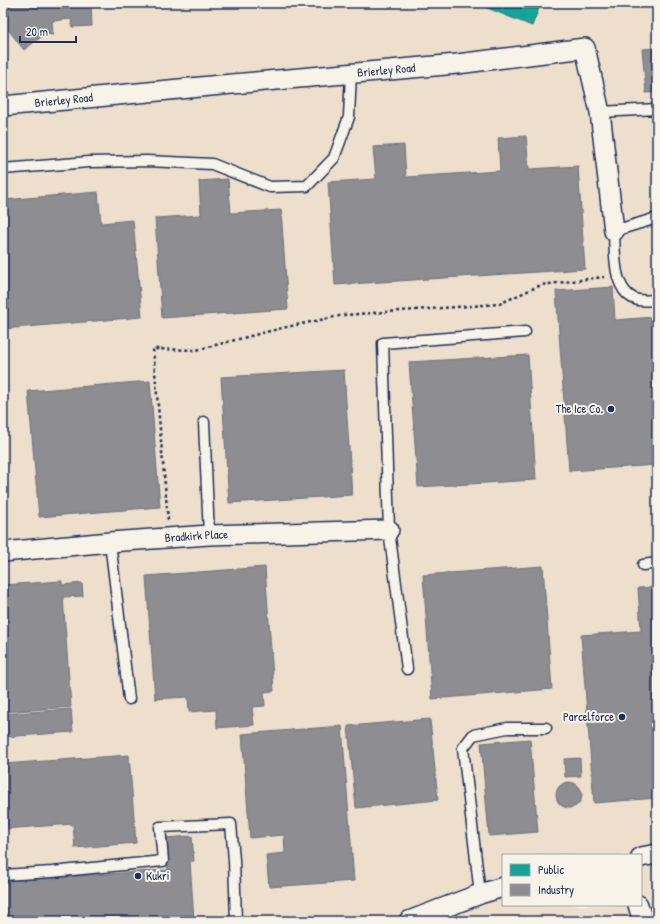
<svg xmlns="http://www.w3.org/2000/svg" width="660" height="924" viewBox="0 0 660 924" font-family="'Patrick Hand',sans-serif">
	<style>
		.built { fill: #eddfcb; fill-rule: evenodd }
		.public { fill: #17a398; stroke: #188087 }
		.industry { fill: #8d8d92; stroke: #6b7182 }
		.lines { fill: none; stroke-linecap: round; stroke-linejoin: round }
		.lane-casing { stroke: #1b2f5e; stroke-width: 13 }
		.street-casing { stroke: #1b2f5e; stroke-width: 22 }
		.path { stroke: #1b2f5e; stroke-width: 2.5; stroke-dasharray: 3 3; stroke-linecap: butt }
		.lane { stroke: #f7f3e8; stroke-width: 10 }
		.street { stroke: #f7f3e8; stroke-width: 19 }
		.poi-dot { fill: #1b2f5e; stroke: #f7f3e8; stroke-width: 1.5 }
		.labels { text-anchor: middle; stroke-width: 4; stroke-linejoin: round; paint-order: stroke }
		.street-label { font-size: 12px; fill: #1b2f5e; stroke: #f7f3e8 }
		.poi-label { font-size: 12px; fill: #1b2f5e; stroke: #f7f3e8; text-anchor: end }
	</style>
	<rect width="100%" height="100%" fill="#f7f3e8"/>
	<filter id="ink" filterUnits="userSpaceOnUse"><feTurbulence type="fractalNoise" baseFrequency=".025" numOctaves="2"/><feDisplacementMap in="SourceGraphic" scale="8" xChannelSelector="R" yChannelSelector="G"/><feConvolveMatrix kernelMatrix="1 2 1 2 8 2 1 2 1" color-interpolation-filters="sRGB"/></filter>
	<g filter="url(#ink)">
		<path class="built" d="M 3,3 L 657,3 L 657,921 L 3,921 ZM 503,855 L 641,855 L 641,905 L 503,905 Z"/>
		<path class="public" d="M 475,3 L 541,3 L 532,26 Z"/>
		<g class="industry">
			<path d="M 3,3 L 91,3 L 92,26 L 72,27 L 71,19 L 52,21 L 53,35 L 45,34 L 24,50 L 3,23 Z"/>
			<path d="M 657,48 L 657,92 L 646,93 L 642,49 Z"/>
			<path d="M 526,136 L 529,169 L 578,166 L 585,269 L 335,285 L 328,182 L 376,179 L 373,147 L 404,145 L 406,177 L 500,171 L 498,138 Z"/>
			<path d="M 228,179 L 231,213 L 281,210 L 288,309 L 162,318 L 155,218 L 201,215 L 199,181 Z"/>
			<path d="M 98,192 L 101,223 L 133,220 L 142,317 L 3,329 L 3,200 Z"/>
			<path d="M 613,287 L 615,320 L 653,317 L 655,352 L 657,352 L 657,465 L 569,471 L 556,291 Z"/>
			<path d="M 528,355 L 536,480 L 418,487 L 409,362 Z"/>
			<path d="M 344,370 L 352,495 L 229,503 L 221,377 Z"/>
			<path d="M 150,381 L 160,507 L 39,517 L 28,391 Z"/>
			<path d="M 543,566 L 552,689 L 432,699 L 423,575 Z"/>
			<path d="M 265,567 L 274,691 L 264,692 L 265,706 L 252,707 L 254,725 L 217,728 L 216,710 L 189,712 L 188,697 L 155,699 L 146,576 Z"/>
			<path d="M 62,581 L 62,585 L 82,583 L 83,596 L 63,597 L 71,707 L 3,712 L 3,585 Z"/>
			<path d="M 657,587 L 657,798 L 594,803 L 581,635 L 641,631 L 638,588 Z"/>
			<path d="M 71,709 L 73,732 L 3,737 L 3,714 Z"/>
			<path d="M 430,719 L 438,800 L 356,808 L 348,726 Z"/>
			<path d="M 342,726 L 354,881 L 269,887 L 266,855 L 285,853 L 284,835 L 250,838 L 242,734 Z"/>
			<path d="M 530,739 L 538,832 L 489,836 L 481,743 Z"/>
			<path d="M 129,755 L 136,843 L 75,848 L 73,824 L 3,829 L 3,764 Z"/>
			<path d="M 580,758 L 581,776 L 565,777 L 564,759 Z"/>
			<circle cx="569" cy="795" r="13"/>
			<path d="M 192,836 L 194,861 L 190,861 L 194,921 L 5,921 L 3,881 L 168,870 L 165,838 Z"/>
		</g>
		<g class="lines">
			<g class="lane-casing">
				<g id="lane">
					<path d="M 600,112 L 657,109"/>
					<path d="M 3,169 L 89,162 L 147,161 L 212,164 L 270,187 L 307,186 L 334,158 L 349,117 L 351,73"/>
					<path d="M 657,218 L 614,231 C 615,252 612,293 638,300 C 644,301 651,300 657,300"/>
					<path d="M 204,422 L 209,535"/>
					<path d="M 110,542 L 129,699"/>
					<path d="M 643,565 L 657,563"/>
					<path d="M 407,669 L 389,530 L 383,343 L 525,332"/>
					<path d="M 3,875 L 52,872 L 163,861 L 160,827 L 231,824 L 234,860 L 236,921"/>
					<path d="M 480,894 L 463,748 L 473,735 L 507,728 L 546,728"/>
				</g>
			</g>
			<g class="street-casing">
				<g id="street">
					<path id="s1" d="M 3,106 L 221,85 L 457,64 L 585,48 L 600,112 L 614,231"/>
					<path id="s2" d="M 3,552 L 110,542 L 209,535 L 389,530"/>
					<path d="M 641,857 L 657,854"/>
					<path d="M 638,905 L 643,921"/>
					<path d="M 409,921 L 480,894 L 503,887"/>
				</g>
			</g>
			<path class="path" d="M 168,520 L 153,349 L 196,350 L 282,328 L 344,315 L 499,304 L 541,285 L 604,277"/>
			<use href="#lane" class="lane"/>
			<use href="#street" class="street"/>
		</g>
	</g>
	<g class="poi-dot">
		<circle cx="611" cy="409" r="4"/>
		<circle cx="622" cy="717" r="4"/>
		<circle cx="138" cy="876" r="4"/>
	</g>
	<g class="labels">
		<g class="street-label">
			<text dy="4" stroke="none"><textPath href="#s1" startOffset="385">Brierley Road</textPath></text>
			<text dy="4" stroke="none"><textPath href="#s1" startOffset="61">Brierley Road</textPath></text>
			<text dy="4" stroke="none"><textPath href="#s2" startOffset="194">Bradkirk Place</textPath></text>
		</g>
		<g class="poi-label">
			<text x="603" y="413">The Ice Co.</text>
			<text x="614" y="721">Parcelforce</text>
			<text x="146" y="880" text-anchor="start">Kukri</text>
		</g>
	</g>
	<rect width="660" height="924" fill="none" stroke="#f7f3e8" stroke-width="16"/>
	<rect x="8" y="8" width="644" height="908" fill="none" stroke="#1b2f5e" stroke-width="1.5" filter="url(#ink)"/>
	<rect x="502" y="854" width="140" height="52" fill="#f7f3e8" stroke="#9fa5b1"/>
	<rect x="510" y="864" width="20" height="12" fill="#17a398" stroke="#9fa5b1"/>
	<text x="538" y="874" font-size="12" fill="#1b2f5e">Public</text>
	<rect x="510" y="884" width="20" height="12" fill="#8d8d92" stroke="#9fa5b1"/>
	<text x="538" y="894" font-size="12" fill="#1b2f5e">Industry</text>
	<path d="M20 36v6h56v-6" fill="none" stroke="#1b2f5e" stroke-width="2"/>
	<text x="26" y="36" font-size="12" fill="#1b2f5e" stroke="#f7f3e8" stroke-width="3" paint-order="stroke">20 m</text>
</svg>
